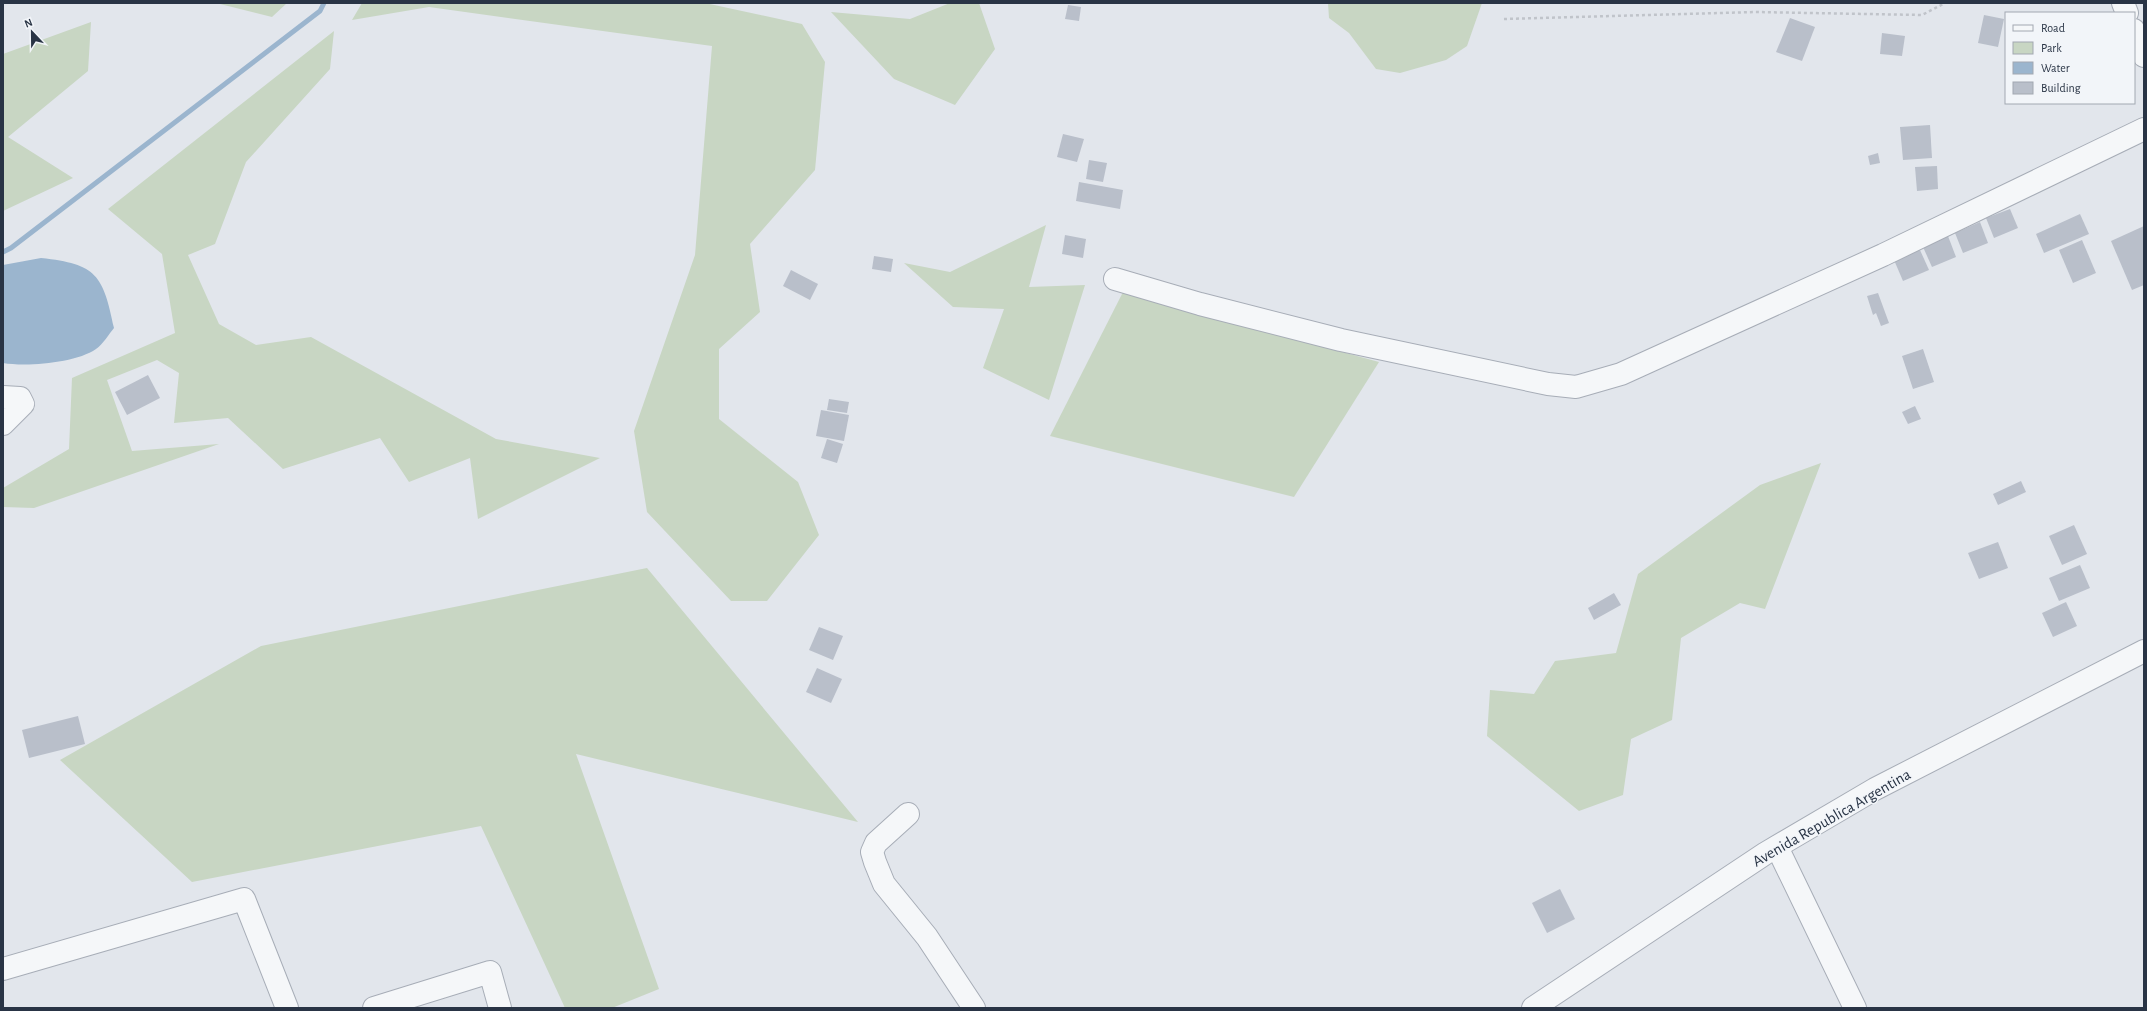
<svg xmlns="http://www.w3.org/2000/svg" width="2147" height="1011" viewBox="0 0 2147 1011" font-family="'Alegreya Sans',sans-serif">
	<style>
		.green { fill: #c8d6c3 }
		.water { fill: #9bb5ce }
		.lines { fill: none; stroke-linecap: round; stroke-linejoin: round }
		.stream { stroke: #9bb5ce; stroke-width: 5 }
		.building { fill: #b9bfca }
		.minor-casing { stroke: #a7adb7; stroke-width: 24 }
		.path { stroke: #c0c4ca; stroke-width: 2.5; stroke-dasharray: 3 3; stroke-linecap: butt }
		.minor { stroke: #f5f7f9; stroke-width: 22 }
		.labels { text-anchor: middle; stroke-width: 3; stroke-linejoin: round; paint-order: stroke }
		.street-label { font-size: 16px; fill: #293445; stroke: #f2f5f9 }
	</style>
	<rect width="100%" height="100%" fill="#e2e6ec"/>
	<g class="green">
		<path d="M 216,3 L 287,3 L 272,17 Z"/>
		<path d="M 362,3 L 705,3 L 802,24 L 825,62 L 815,170 L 750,244 L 760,312 L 719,349 L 719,419 L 798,482 L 819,535 L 767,601 L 731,601 L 647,512 L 634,431 L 695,255 L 712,46 L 429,7 L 352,20 Z"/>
		<path d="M 950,3 L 979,3 L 995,49 L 955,105 L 894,79 L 831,12 L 910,19 Z"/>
		<path d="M 1328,3 L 1482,3 L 1467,46 L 1446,60 L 1400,73 L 1376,69 L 1349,33 L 1329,18 Z"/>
		<path d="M 91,22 L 88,71 L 8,137 L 73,178 L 3,211 L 3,54 Z"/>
		<path d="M 334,31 L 330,69 L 246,162 L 215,244 L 188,255 L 219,324 L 256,345 L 311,337 L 496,439 L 600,458 L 478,519 L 470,458 L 409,482 L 380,438 L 283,469 L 228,418 L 174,423 L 179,373 L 157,360 L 107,380 L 132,451 L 219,444 L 34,508 L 3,507 L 3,488 L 69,449 L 72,378 L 175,333 L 162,254 L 108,209 Z"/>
		<path d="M 1046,225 L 1029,287 L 1085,285 L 1049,400 L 983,368 L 1004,309 L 953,307 L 904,263 L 950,272 Z"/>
		<path d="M 1123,292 L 1379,362 L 1294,497 L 1050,436 Z"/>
		<path d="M 1821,463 L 1765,609 L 1740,603 L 1681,638 L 1672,720 L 1631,739 L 1623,795 L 1579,811 L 1487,736 L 1490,690 L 1534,694 L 1555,661 L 1616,653 L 1638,574 L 1760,485 Z"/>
		<path d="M 647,568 L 858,822 L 576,754 L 659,989 L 612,1008 L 565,1008 L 481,826 L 192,882 L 60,760 L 261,646 Z"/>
	</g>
	<path class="water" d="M 41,258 C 97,264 103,275 114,328 C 109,334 103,344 96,349 C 76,363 27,367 3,363 L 3,265 Z"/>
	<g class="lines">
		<path class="stream" d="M 3,252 L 11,248 L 320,11 L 324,3"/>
	</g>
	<g class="building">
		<path d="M 1068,5 L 1081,7 L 1079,21 L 1065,19 Z"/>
		<path d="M 1984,15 L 2004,19 L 1998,47 L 1978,43 Z"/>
		<path d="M 1790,18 L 1815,27 L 1802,61 L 1776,52 Z"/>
		<path d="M 1882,33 L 1905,36 L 1902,56 L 1880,54 Z"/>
		<path d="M 1930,125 L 1932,158 L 1903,160 L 1900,127 Z"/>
		<path d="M 1063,134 L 1084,139 L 1077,162 L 1057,157 Z"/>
		<path d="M 1878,153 L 1880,163 L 1870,165 L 1868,156 Z"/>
		<path d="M 1089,160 L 1107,163 L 1103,182 L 1086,179 Z"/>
		<path d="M 1937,166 L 1938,189 L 1917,191 L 1915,167 Z"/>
		<path d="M 1079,182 L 1123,190 L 1120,209 L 1076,201 Z"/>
		<path d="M 2010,209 L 2018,228 L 1994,238 L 1986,218 Z"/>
		<path d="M 2080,214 L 2089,234 L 2044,253 L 2036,234 Z"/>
		<path d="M 1980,222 L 1988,243 L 1963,253 L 1955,233 Z"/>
		<path d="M 2144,226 L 2144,285 L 2132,290 L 2111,241 Z"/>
		<path d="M 1065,235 L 1086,239 L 1083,258 L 1062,254 Z"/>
		<path d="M 1948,236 L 1956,257 L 1932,267 L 1923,247 Z"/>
		<path d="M 2082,240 L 2096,273 L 2073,283 L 2059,250 Z"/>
		<path d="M 1920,250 L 1929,270 L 1903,281 L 1894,260 Z"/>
		<path d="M 874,256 L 893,259 L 891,272 L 872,269 Z"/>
		<path d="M 791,270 L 818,284 L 810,300 L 783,286 Z"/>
		<path d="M 1878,293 L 1889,323 L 1881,326 L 1876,313 L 1873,315 L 1867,296 Z"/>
		<path d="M 1923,349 L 1934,382 L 1913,389 L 1902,356 Z"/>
		<path d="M 148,375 L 160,398 L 127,415 L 115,392 Z"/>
		<path d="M 829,399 L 849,402 L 847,413 L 827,410 Z"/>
		<path d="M 1915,406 L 1921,419 L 1908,424 L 1902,412 Z"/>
		<path d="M 821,410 L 849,415 L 844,441 L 816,436 Z"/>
		<path d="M 827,439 L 843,444 L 837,463 L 821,458 Z"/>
		<path d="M 2021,481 L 2026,492 L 1998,505 L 1993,494 Z"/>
		<path d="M 2074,525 L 2087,554 L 2062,565 L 2049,536 Z"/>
		<path d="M 1998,542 L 2008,568 L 1979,579 L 1968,553 Z"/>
		<path d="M 2080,565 L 2090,588 L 2059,601 L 2049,578 Z"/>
		<path d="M 1614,593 L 1621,605 L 1594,620 L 1588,608 Z"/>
		<path d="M 2066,602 L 2077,626 L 2053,637 L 2042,613 Z"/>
		<path d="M 819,627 L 843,636 L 833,660 L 809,650 Z"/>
		<path d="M 817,668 L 842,679 L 831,703 L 806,692 Z"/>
		<path d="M 78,716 L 85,744 L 29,758 L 22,730 Z"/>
		<path d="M 1560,889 L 1575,919 L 1547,933 L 1532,903 Z"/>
	</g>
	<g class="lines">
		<g class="minor-casing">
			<g id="minor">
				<path d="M 2123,3 L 2127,13"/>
				<path d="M 2134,30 L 2144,56"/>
				<path d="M 1115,279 L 1200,304 L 1341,340 L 1548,384 L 1576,387 L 1621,374 L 1883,255 L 2144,129"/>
				<path d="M 3,397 L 20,398 L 23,404 L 3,424"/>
				<path d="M 908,814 L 876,843 L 872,852 L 875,862 L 884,884 L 927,937 L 974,1008"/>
				<path d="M 1777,847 L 1855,1008"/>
				<path d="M 3,969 L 244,899 L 287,1008"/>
				<path d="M 374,1008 L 490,972 L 500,1008"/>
				<path d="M 1533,1008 L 1766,853 L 1875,789 L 2144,651"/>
			</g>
		</g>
		<path class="path" d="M 1504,19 L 1755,12 L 1922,15 L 1945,3"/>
		<use href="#minor" class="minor"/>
	</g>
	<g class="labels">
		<g class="street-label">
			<text transform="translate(1831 817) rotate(-30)" y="6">Avenida Republica Argentina</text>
		</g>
	</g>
	<rect width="2147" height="1011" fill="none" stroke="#293445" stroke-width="8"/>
	<rect x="2005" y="12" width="130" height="92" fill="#f2f5f9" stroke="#a2a8b1"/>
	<rect x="2013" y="25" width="20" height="6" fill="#f5f7f9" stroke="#a2a8b1"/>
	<text x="2041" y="32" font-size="12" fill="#293445">Road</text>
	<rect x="2013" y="42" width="20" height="12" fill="#c8d6c3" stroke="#a2a8b1"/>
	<text x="2041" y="52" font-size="12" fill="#293445">Park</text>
	<rect x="2013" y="62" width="20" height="12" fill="#9bb5ce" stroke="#a2a8b1"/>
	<text x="2041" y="72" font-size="12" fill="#293445">Water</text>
	<rect x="2013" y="82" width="20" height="12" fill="#b9bfca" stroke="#a2a8b1"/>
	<text x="2041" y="92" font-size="12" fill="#293445">Building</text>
	<g transform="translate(32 32) rotate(338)" stroke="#f2f5f9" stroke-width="3" paint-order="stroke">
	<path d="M0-3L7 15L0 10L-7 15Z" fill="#293445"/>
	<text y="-6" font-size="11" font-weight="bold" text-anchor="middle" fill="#293445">N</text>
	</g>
</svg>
